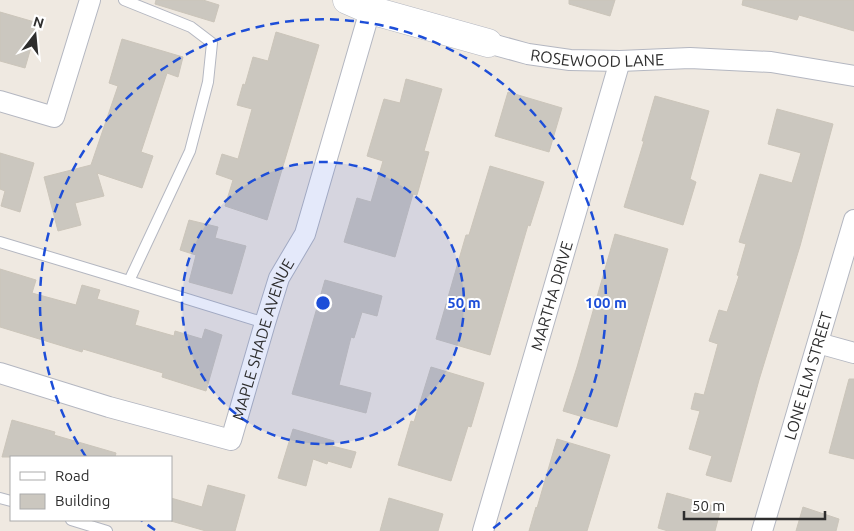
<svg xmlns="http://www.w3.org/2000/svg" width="854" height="531" viewBox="0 0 854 531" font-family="Ubuntu,sans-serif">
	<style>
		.building { fill: #cbc7bf; stroke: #cbc5ba }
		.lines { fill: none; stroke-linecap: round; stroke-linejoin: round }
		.lane-casing { stroke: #b4b7c1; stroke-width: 12 }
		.street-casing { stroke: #b4b7c1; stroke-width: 22 }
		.secondary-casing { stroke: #b4b7c1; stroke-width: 29 }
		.lane { stroke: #fff; stroke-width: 10 }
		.street { stroke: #fff; stroke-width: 20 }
		.secondary { stroke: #fff; stroke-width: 28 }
		.ring { fill: none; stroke: #1d4ed8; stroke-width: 2.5; stroke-dasharray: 9 6 }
		.labels { text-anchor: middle; stroke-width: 4; stroke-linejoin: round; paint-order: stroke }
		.street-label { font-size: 16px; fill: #2e2e2e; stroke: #fff }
		.centre { fill: #1d4ed8; stroke: #fff; stroke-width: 2.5 }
		.ring-label { font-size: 15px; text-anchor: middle; font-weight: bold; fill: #1d4ed8; stroke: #fff; stroke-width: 4; stroke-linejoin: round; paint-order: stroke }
	</style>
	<rect width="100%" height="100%" fill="#efe9e1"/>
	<g class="building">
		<path d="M 156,0 L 203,0 L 219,5 L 214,22 L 155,4 Z"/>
		<path d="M 569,0 L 615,0 L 610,16 L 569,4 Z"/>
		<path d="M 743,0 L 854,0 L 854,31 L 799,15 L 797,20 L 742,5 Z"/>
		<path d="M 0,12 L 38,23 L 25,68 L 0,61 Z"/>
		<path d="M 276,32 L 319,45 L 267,220 L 225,206 L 233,180 L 216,174 L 222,154 L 238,159 L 252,109 L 237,105 L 243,84 L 245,85 L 253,57 L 268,61 Z"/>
		<path d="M 122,39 L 183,57 L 178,77 L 167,73 L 141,152 L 153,156 L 142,188 L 97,173 L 104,196 L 75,203 L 81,225 L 58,231 L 44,177 L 91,165 L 118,86 L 109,83 Z"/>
		<path d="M 406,79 L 442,89 L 424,151 L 429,152 L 417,195 L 413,194 L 395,257 L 344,242 L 357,198 L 371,202 L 383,161 L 367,156 L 384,99 L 400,103 Z"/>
		<path d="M 508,92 L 562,108 L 549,152 L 495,136 Z"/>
		<path d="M 655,96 L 709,111 L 690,179 L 696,182 L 683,225 L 624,207 L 644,141 L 642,141 Z"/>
		<path d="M 777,109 L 833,124 L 800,246 L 759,380 L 731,482 L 706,475 L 712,456 L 689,449 L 700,411 L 691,409 L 695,393 L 704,395 L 718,344 L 709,341 L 719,310 L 727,312 L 739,276 L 737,275 L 746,244 L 739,242 L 760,174 L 792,183 L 801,153 L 768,144 Z"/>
		<path d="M 0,153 L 34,163 L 20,212 L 1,206 L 5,191 L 0,189 Z"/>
		<path d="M 490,166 L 544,182 L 530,226 L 528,225 L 490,355 L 436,339 L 466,235 L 469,235 Z"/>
		<path d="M 189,220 L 218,227 L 215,238 L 246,246 L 232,294 L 189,282 L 196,255 L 180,250 Z"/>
		<path d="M 615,234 L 668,249 L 617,427 L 563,411 L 577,367 Z"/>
		<path d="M 0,269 L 36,280 L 32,293 L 76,305 L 82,285 L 100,290 L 97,299 L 139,311 L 135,325 L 174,336 L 175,331 L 202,339 L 205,329 L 222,335 L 206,391 L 162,377 L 163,373 L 83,349 L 82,352 L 0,327 Z"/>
		<path d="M 325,280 L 382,296 L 377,316 L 362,312 L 354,338 L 351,337 L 339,385 L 371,393 L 366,413 L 292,394 Z"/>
		<path d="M 431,367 L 484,383 L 471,427 L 468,426 L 451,481 L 398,465 L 411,421 L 414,422 Z"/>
		<path d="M 849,379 L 854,379 L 854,459 L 829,453 Z"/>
		<path d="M 12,420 L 55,432 L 54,435 L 116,453 L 115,457 L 2,457 Z"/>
		<path d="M 293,429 L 334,441 L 332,446 L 356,452 L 351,468 L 328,461 L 327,464 L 313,459 L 306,486 L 278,478 Z"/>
		<path d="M 557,439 L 610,455 L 587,531 L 529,531 L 536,507 L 537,508 Z"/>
		<path d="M 208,485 L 245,495 L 235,531 L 206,531 L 171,521 L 171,498 L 202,507 Z"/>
		<path d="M 667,493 L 721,508 L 715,531 L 668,531 L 658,528 Z"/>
		<path d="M 389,498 L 443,514 L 438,531 L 380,531 Z"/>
		<path d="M 803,507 L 839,519 L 836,531 L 796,531 Z"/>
	</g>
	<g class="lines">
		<g class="lane-casing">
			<g id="lane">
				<path d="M 0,242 L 129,281 L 190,151 L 208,82 L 212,43 L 191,27 L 124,0"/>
				<path d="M 129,281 L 265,323"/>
				<path d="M 0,498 L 11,501"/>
				<path d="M 71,520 L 107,531"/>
			</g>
		</g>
		<g class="street-casing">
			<g id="street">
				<path id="s1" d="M 488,43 L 528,54 L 570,60 L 620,61 L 690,58 L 771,62 L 854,76"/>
				<path d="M 0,101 L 54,117 L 90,0"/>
				<path d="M 818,343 L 854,353"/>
				<path id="s2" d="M 0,373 L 109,407 L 231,440 L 265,323 L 279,278 L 305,234 L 373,0"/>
				<path id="s3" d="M 483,531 L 620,61"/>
				<path id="s4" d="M 762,531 L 854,220"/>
			</g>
		</g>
		<g class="secondary-casing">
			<path id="secondary" d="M 347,0 L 370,10 L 488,43"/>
		</g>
		<use href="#lane" class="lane"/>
		<use href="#street" class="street"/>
		<use href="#secondary" class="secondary"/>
	</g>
	<circle cx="323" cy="303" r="141" fill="#1d4ed8" fill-opacity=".12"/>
	<g class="ring">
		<circle cx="323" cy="303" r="141"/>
		<path d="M155 530A283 283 0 0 1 141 520M86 457A283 283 0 1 1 491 530"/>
	</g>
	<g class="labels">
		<g class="street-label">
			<text dy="6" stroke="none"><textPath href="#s1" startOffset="111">ROSEWOOD LANE</textPath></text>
			<text dy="6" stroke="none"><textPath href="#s3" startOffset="245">MARTHA DRIVE</textPath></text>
			<text dy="6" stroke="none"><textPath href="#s2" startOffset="346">MAPLE SHADE AVENUE</textPath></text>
			<text dy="6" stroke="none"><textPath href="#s4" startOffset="162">LONE ELM STREET</textPath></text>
		</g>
	</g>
	<circle cx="323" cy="303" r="8" class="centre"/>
	<g class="ring-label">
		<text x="464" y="308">50 m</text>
		<text x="606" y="308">100 m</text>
	</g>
	<rect x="10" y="456" width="162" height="65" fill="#ffffff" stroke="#ababab"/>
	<rect x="20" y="472" width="25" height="8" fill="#ffffff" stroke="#ababab"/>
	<text x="55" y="481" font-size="15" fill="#2e2e2e">Road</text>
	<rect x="20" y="494" width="25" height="15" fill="#cbc7bf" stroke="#ababab"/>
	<text x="55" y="506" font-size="15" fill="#2e2e2e">Building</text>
	<g transform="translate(35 35) rotate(16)" stroke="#ffffff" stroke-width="4" paint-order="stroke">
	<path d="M0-4L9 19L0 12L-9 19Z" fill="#2e2e2e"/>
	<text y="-8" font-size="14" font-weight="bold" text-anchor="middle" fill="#2e2e2e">N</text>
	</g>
	<path d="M684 511v8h141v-8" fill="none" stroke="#2e2e2e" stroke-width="2.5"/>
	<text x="692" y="511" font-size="15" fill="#2e2e2e" stroke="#ffffff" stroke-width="4" paint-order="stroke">50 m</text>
</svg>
